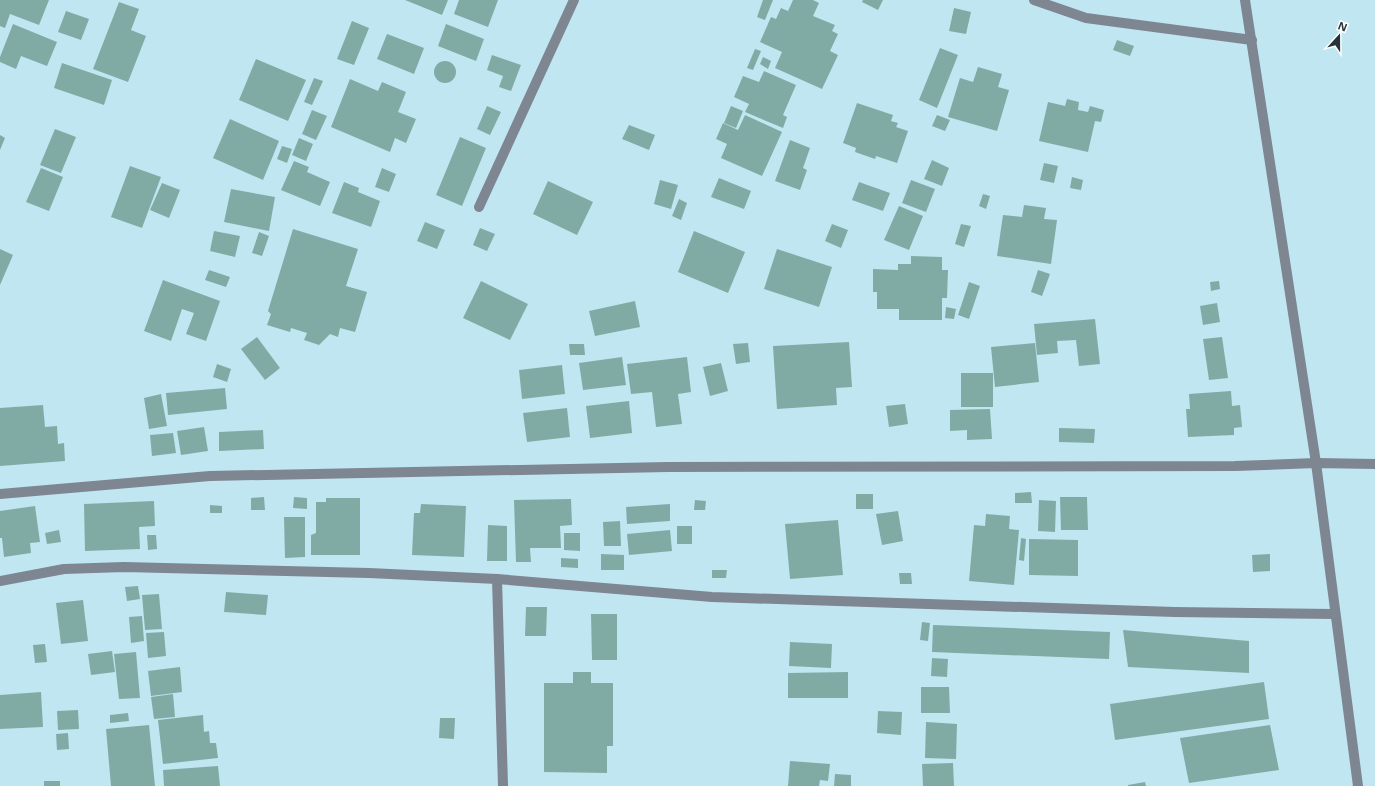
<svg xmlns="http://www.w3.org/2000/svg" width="1375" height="786" viewBox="0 0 1375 786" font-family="'Noto Sans',sans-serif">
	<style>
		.building { fill: #80aba4 }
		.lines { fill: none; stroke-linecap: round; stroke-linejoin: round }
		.minor { stroke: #7d8691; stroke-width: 10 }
	</style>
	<rect width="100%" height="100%" fill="#c0e6f2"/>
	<g class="building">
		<path d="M 0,0 L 49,0 L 39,25 L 10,14 L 5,28 L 0,26 Z"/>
		<path d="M 405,0 L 448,0 L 442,15 Z"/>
		<path d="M 459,0 L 498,0 L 488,27 L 454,14 Z"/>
		<path d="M 763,0 L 773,0 L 765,20 L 757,17 Z"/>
		<path d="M 793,0 L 813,0 L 819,3 L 813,16 L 835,25 L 832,31 L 838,34 L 830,51 L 838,55 L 822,89 L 775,68 L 782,52 L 760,42 L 771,17 L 776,19 L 781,8 L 788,11 Z"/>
		<path d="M 863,0 L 883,0 L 878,10 L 862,2 Z"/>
		<path d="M 119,2 L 139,9 L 131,30 L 146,36 L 128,82 L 93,69 Z"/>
		<path d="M 954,8 L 971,12 L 966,34 L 949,31 Z"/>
		<path d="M 66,11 L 89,19 L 81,40 L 58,32 Z"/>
		<path d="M 352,21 L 369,28 L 354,65 L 337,59 Z"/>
		<path d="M 13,24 L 57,42 L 47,66 L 21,56 L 16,69 L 0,62 L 0,57 Z"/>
		<path d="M 446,24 L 484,39 L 476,61 L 438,46 Z"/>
		<path d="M 387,34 L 424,48 L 414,74 L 377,59 Z"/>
		<path d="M 1117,40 L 1134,46 L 1130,56 L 1113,50 Z"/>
		<path d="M 940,48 L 958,55 L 937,108 L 919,100 Z"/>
		<path d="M 755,49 L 761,51 L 753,70 L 747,68 Z"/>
		<path d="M 492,55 L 521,65 L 511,91 L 499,87 L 503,76 L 487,70 Z"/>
		<path d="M 763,57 L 771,61 L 768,69 L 760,64 Z"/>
		<path d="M 256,59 L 306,80 L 288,121 L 239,100 Z"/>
		<circle cx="445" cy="72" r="11"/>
		<path d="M 62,63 L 112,80 L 104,105 L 54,88 Z"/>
		<path d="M 978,67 L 1002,74 L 998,87 L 1009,90 L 997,131 L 948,117 L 960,78 L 973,82 Z"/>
		<path d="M 764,71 L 796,85 L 783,115 L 787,117 L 783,128 L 745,112 L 749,104 L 734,97 L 743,76 L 759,82 Z"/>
		<path d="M 314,78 L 323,81 L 312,105 L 304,102 Z"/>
		<path d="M 350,79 L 378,91 L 382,82 L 406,92 L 398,112 L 416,119 L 406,143 L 395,138 L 390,152 L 331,127 Z"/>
		<path d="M 1067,99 L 1079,102 L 1078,110 L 1088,112 L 1090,106 L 1104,110 L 1101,122 L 1095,121 L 1088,152 L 1039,141 L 1048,102 L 1065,106 Z"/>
		<path d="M 857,103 L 893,115 L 891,121 L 898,123 L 896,127 L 908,131 L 897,163 L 876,156 L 875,159 L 855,152 L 856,148 L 843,143 Z"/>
		<path d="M 487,106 L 501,112 L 490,135 L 477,129 Z"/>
		<path d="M 731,106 L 743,111 L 736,128 L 724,123 Z"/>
		<path d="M 312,110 L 327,116 L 316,140 L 302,134 Z"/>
		<path d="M 745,115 L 782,132 L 762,176 L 721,158 L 727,144 L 716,139 L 723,123 L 738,130 Z"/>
		<path d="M 937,115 L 950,120 L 945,131 L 932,126 Z"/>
		<path d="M 230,119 L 279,141 L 263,180 L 213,158 Z"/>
		<path d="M 629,125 L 655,135 L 649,150 L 622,139 Z"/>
		<path d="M 55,129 L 76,137 L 61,173 L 40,165 Z"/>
		<path d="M 0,135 L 5,138 L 0,150 Z"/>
		<path d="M 460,137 L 486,148 L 462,206 L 436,195 Z"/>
		<path d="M 299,138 L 313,144 L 306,161 L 292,155 Z"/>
		<path d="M 790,140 L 810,148 L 803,168 L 807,170 L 800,190 L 775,181 Z"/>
		<path d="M 282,146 L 292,149 L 287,163 L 277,159 Z"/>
		<path d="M 932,160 L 949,168 L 942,186 L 924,179 Z"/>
		<path d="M 294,161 L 309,167 L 307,172 L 330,182 L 320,206 L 281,190 Z"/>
		<path d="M 1044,163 L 1058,166 L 1054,183 L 1040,180 Z"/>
		<path d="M 130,166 L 161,177 L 142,228 L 111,217 Z"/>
		<path d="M 41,168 L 63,177 L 49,211 L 26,202 Z"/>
		<path d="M 382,168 L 396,174 L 389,192 L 375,187 Z"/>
		<path d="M 1072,177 L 1083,180 L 1081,190 L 1070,188 Z"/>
		<path d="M 719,178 L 751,191 L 744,209 L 711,197 Z"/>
		<path d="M 660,180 L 678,185 L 671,209 L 654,204 Z"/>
		<path d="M 911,180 L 935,189 L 926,212 L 902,203 Z"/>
		<path d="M 548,181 L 593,202 L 577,235 L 533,214 Z"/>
		<path d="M 344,182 L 359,188 L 358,192 L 380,201 L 371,227 L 332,213 Z"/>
		<path d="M 859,182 L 890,193 L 883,211 L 852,200 Z"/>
		<path d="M 162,183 L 180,190 L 169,218 L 150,210 Z"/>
		<path d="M 231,189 L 275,197 L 269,231 L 224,222 Z"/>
		<path d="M 983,194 L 990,196 L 986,209 L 979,206 Z"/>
		<path d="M 679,199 L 687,203 L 681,220 L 672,216 Z"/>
		<path d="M 1024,205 L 1046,208 L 1044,219 L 1057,220 L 1051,264 L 997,256 L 1003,215 L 1022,217 Z"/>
		<path d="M 899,206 L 923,216 L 909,250 L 884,240 Z"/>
		<path d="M 425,222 L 445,230 L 437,249 L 417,241 Z"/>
		<path d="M 832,224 L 848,230 L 841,248 L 825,241 Z"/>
		<path d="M 961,224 L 971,226 L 964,247 L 955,244 Z"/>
		<path d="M 480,228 L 495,234 L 487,251 L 473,245 Z"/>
		<path d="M 293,229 L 358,249 L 346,286 L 367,292 L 355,332 L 340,328 L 338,337 L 330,334 L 319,345 L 304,340 L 307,333 L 291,328 L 290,332 L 267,325 L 271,314 L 268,311 Z"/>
		<path d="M 214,231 L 240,236 L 235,257 L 210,251 Z"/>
		<path d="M 694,231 L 745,252 L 728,293 L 678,272 Z"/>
		<path d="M 259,232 L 269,236 L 262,256 L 252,253 Z"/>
		<path d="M 0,249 L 13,255 L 0,285 Z"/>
		<path d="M 777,249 L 832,267 L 819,307 L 764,289 Z"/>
		<path d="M 911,256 L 942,257 L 942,270 L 948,270 L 947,298 L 942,298 L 942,320 L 899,320 L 899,309 L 877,309 L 877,292 L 873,292 L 873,269 L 898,270 L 898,264 L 911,264 Z"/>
		<path d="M 209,270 L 230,277 L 226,287 L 205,280 Z"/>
		<path d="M 1038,270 L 1050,274 L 1042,296 L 1031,292 Z"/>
		<path d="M 163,280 L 220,301 L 206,341 L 186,334 L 194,313 L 182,309 L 171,341 L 144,331 Z"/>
		<path d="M 481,281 L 528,304 L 510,340 L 463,318 Z"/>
		<path d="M 1219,281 L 1220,289 L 1211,291 L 1210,282 Z"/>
		<path d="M 969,282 L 980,286 L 969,319 L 958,315 Z"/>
		<path d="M 635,301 L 640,327 L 595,336 L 589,311 Z"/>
		<path d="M 1217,303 L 1220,322 L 1203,325 L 1200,306 Z"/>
		<path d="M 946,307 L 956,309 L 954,319 L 945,318 Z"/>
		<path d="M 1095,319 L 1100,364 L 1079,366 L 1076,340 L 1057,341 L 1058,353 L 1037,355 L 1034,324 Z"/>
		<path d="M 257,337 L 280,368 L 265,380 L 241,349 Z"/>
		<path d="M 1222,337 L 1228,378 L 1209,380 L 1203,339 Z"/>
		<path d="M 849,342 L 852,387 L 836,388 L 837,405 L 777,409 L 773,346 Z"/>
		<path d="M 748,343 L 750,362 L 736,364 L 733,344 Z"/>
		<path d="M 1035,343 L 1039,382 L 995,387 L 991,347 Z"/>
		<path d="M 569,344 L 584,344 L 585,355 L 570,355 Z"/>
		<path d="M 622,357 L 626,385 L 583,390 L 579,363 Z"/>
		<path d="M 687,357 L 691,392 L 678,394 L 682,424 L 656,427 L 652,392 L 631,394 L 627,364 Z"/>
		<path d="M 721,363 L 728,391 L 710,396 L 703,367 Z"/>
		<path d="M 217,364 L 231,369 L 227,382 L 213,377 Z"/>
		<path d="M 562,365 L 565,394 L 522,399 L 519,370 Z"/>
		<rect x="961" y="373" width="32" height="34"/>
		<path d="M 225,388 L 227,409 L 168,415 L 166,393 Z"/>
		<path d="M 1231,391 L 1232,406 L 1240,405 L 1242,427 L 1234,428 L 1234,435 L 1188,437 L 1186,409 L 1190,409 L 1189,394 Z"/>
		<path d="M 161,394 L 167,426 L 149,429 L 144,398 Z"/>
		<path d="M 629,401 L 632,433 L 590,438 L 586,406 Z"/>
		<path d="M 905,404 L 908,424 L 889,427 L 886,406 Z"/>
		<path d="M 43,405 L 45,427 L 57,426 L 58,444 L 64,443 L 65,461 L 0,466 L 0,408 Z"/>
		<path d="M 567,408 L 570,437 L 527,442 L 523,413 Z"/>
		<path d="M 990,409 L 992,439 L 967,440 L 967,430 L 950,431 L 950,410 Z"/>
		<path d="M 204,427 L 208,451 L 181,455 L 177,431 Z"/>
		<path d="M 1059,428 L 1095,429 L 1094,443 L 1059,442 Z"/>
		<path d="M 263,430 L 264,449 L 219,451 L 219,432 Z"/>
		<path d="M 173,433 L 176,453 L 152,456 L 150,435 Z"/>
		<path d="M 1031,492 L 1032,503 L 1015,503 L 1015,493 Z"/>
		<rect x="856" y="494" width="17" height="15"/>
		<path d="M 264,497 L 265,510 L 251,510 L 251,498 Z"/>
		<path d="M 294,497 L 307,498 L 307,509 L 293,508 Z"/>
		<path d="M 1060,497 L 1087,497 L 1088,530 L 1061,530 Z"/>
		<path d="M 326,498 L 360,498 L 360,555 L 311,555 L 311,535 L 316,533 L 316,502 L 326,502 Z"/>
		<path d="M 571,499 L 572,525 L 560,526 L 561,548 L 530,548 L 531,562 L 516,562 L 514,500 Z"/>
		<path d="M 695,500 L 706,501 L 705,510 L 694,510 Z"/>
		<path d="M 1039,500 L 1056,501 L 1055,532 L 1038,531 Z"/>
		<path d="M 154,501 L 155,526 L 139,527 L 140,549 L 85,551 L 84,504 Z"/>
		<path d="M 421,504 L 466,506 L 464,557 L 412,555 L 414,513 L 420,513 Z"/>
		<path d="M 670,504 L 670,521 L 627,524 L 626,507 Z"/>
		<path d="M 210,505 L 222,506 L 222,513 L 210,513 Z"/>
		<path d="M 35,506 L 40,542 L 30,543 L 31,553 L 4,557 L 2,538 L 0,538 L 0,511 Z"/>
		<path d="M 898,511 L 903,541 L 882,545 L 876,514 Z"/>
		<path d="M 986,514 L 1010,516 L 1009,529 L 1019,530 L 1014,585 L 969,581 L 974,525 L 985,526 Z"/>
		<path d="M 284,517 L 305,517 L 305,557 L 285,558 Z"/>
		<path d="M 838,520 L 843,575 L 790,579 L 785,524 Z"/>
		<path d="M 620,521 L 621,546 L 604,546 L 603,522 Z"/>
		<path d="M 488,525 L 507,526 L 507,561 L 487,561 Z"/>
		<rect x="677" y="526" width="15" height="18"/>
		<path d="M 59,530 L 61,542 L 47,544 L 45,533 Z"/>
		<path d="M 670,530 L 672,551 L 629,555 L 627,534 Z"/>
		<path d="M 564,533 L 580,533 L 580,551 L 564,550 Z"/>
		<path d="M 147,535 L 156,535 L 157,549 L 148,550 Z"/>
		<path d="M 1021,538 L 1026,539 L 1024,561 L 1019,560 Z"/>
		<path d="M 1029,539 L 1078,540 L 1078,576 L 1029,575 Z"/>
		<path d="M 601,554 L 624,555 L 624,570 L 601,570 Z"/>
		<path d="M 1270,554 L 1270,571 L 1253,572 L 1252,555 Z"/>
		<path d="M 561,558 L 578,559 L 578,568 L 561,567 Z"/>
		<path d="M 712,570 L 727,570 L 726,578 L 712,578 Z"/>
		<path d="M 899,573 L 911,573 L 912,584 L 900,584 Z"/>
		<path d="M 138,586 L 140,599 L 127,601 L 125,587 Z"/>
		<path d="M 226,592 L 268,595 L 266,615 L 224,612 Z"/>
		<path d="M 159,594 L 162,629 L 145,630 L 142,595 Z"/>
		<path d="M 83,600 L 88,641 L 61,644 L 56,603 Z"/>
		<path d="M 526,607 L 547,607 L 546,636 L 525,636 Z"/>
		<path d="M 591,614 L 617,614 L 617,660 L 592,660 Z"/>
		<path d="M 142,616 L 144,641 L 131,643 L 129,617 Z"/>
		<path d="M 922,622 L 930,623 L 928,641 L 920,640 Z"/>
		<path d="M 933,625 L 1110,632 L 1109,659 L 932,652 Z"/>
		<path d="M 1123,630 L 1249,641 L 1249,673 L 1128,667 Z"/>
		<path d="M 164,632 L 166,656 L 148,658 L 146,633 Z"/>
		<path d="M 790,642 L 832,644 L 831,668 L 789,666 Z"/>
		<path d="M 45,644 L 47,662 L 35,663 L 33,645 Z"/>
		<path d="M 112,651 L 115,672 L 91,675 L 88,654 Z"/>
		<path d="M 136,652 L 140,698 L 119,699 L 114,654 Z"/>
		<path d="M 932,658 L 948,659 L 947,677 L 931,676 Z"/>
		<path d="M 180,667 L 182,692 L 151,696 L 148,671 Z"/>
		<path d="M 573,672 L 591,672 L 591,683 L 613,683 L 613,746 L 607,746 L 607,773 L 544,772 L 544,683 L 573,683 Z"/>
		<path d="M 848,672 L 848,698 L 788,698 L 788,673 Z"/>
		<path d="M 1264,682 L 1269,719 L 1115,740 L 1110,704 Z"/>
		<path d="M 921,687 L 949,687 L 950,713 L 921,713 Z"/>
		<path d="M 41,692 L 43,727 L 0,729 L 0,695 Z"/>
		<path d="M 173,694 L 175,717 L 154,719 L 151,697 Z"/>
		<path d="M 78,710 L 79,729 L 58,730 L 57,711 Z"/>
		<path d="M 878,711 L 902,712 L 901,735 L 877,733 Z"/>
		<path d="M 128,713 L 129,721 L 110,723 L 110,715 Z"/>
		<path d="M 203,715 L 204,732 L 209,731 L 210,743 L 216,743 L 218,758 L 163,764 L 158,720 Z"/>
		<path d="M 440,718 L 455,718 L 454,739 L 439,738 Z"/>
		<path d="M 926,722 L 957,724 L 956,759 L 925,758 Z"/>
		<path d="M 149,725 L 155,786 L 111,786 L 106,729 Z"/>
		<path d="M 1270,725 L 1279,770 L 1189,783 L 1180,738 Z"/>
		<path d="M 68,733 L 69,749 L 57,750 L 56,734 Z"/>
		<path d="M 790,761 L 830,764 L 828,781 L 820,780 L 819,786 L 788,786 Z"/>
		<path d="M 953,763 L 954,786 L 923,786 L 922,764 Z"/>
		<path d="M 218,766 L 220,786 L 164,786 L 163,770 Z"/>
		<path d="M 835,774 L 851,775 L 851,786 L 834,786 Z"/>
		<rect x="44" y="781" width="16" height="5"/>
		<path d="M 1145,782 L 1146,786 L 1128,786 L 1128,785 Z"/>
	</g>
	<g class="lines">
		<g class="minor">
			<path d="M 1034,0 L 1086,18 L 1252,40"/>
			<path d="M 1245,0 L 1316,463 L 1358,786"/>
			<path d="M 479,207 L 574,0"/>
			<path d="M 0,494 L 210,476 L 668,467 L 1235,466 L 1316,463 L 1375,464"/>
			<path d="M 497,579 L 503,786"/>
			<path d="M 0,581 L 64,569 L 124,567 L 369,573 L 497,579 L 712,597 L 1175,612 L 1335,614"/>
		</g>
	</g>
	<g transform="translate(1339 36) rotate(21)" stroke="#ffffff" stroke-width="3" paint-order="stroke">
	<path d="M0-3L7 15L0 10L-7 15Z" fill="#253438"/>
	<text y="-6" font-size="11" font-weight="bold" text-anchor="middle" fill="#253438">N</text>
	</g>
</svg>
